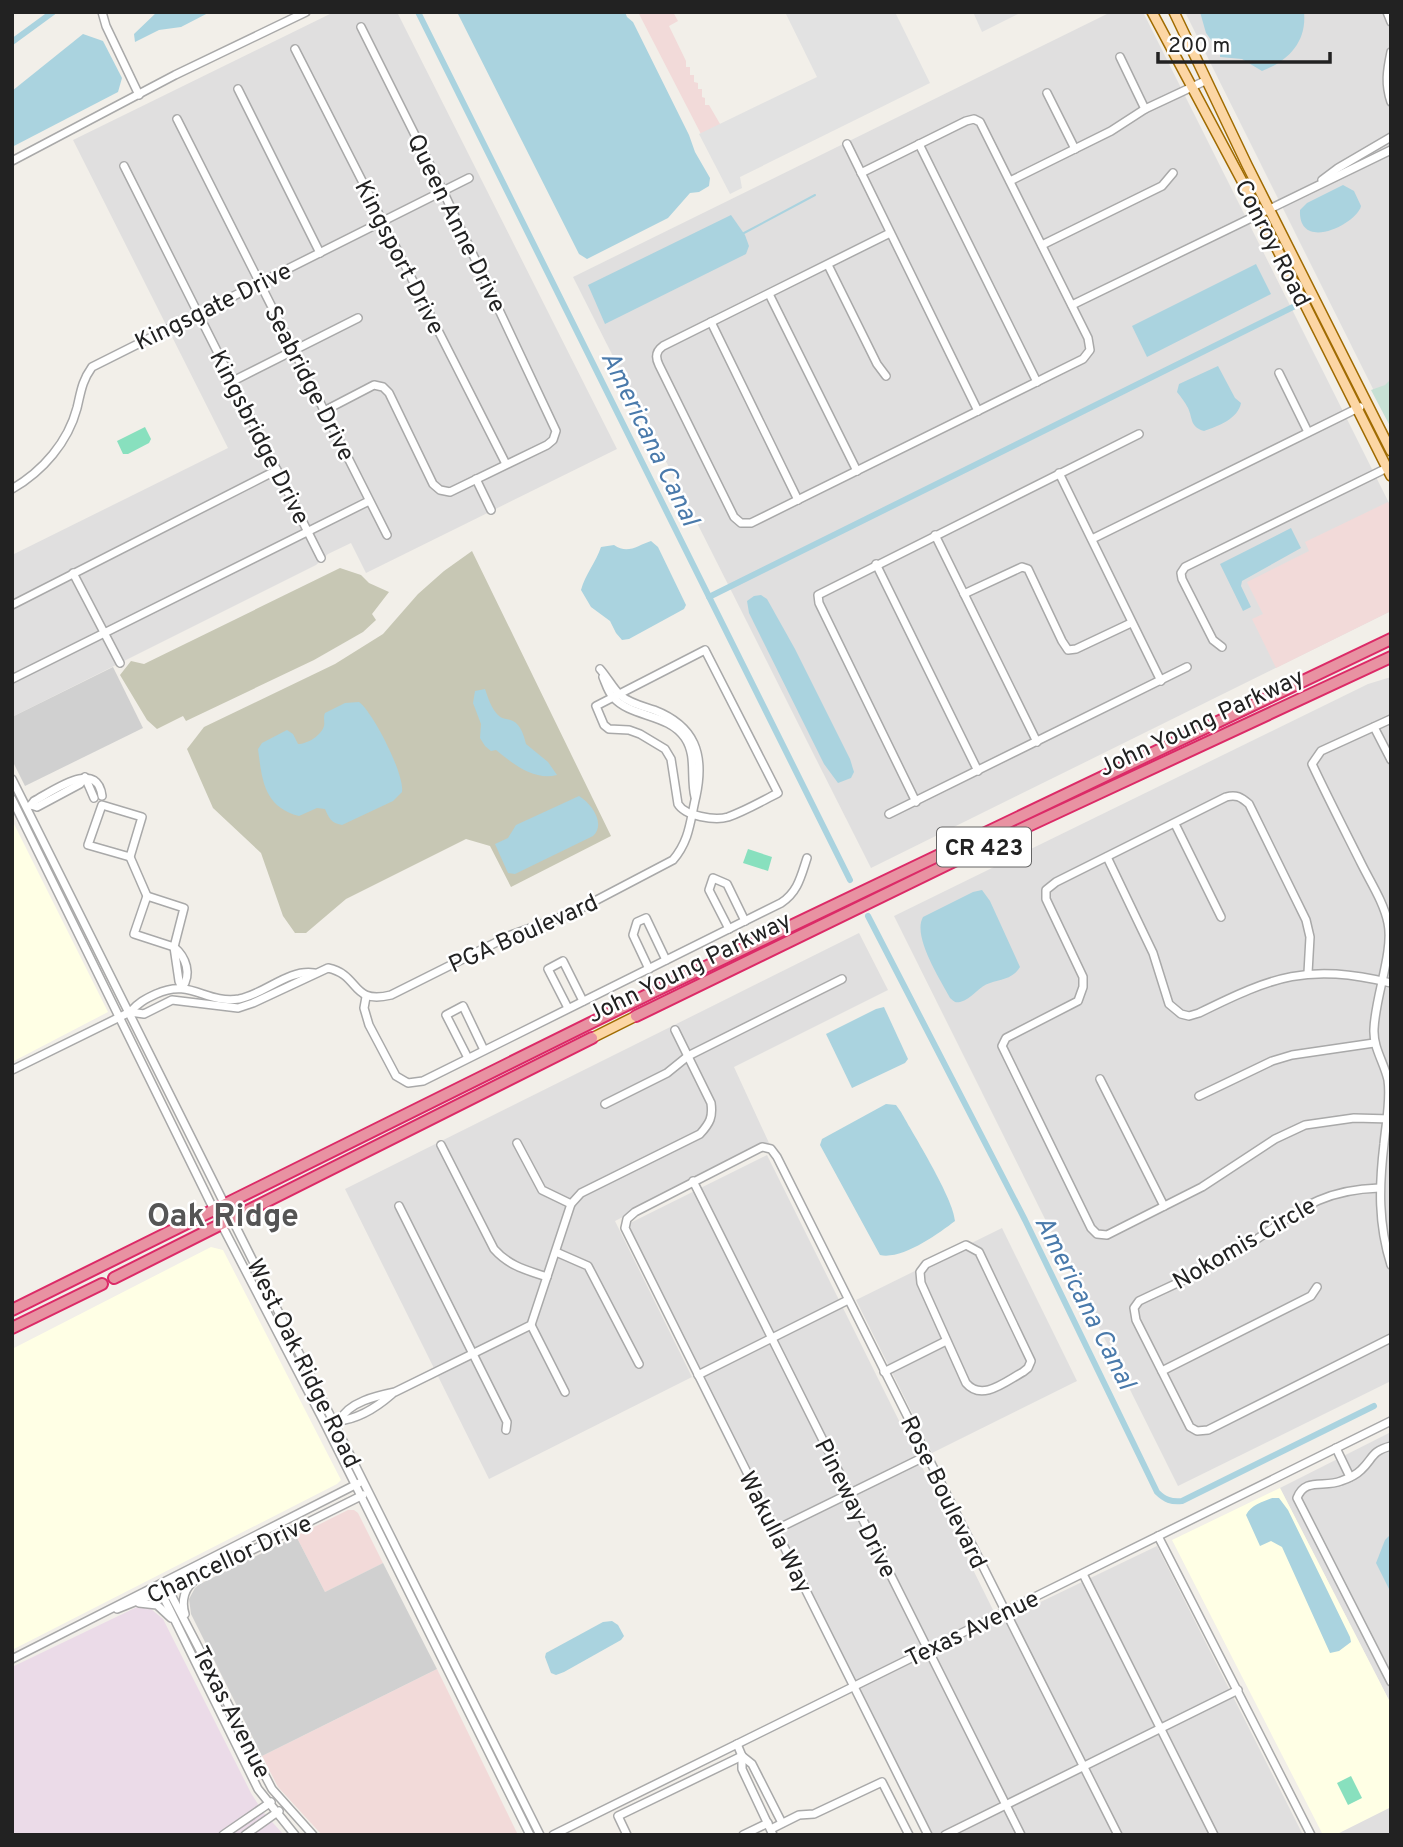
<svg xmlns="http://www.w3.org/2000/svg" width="1403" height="1847" viewBox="0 0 1403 1847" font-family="Overpass,sans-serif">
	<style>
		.residential { fill: #e0dfdf }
		.commercial { fill: #f2dad9 }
		.industrial { fill: #ebdbe8 }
		.education { fill: #ffffe5 }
		.religious { fill: #d0d0d0 }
		.construction { fill: #c7c7b4 }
		.wetland { fill: #c6e0d4 }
		.pitch { fill: #88e0be }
		.parking { fill: #e2e2e2 }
		.water { fill: #aad3df }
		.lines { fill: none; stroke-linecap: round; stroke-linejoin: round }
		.stream { stroke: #aad3df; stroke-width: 2 }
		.canal { stroke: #aad3df; stroke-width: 6 }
		.minor-casing { stroke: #a9a9a9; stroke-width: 10 }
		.major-casing { stroke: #a06b00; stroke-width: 12 }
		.highway-casing { stroke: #dc2a67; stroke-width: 14 }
		.minor { stroke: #fff; stroke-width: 7 }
		.major { stroke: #fcd6a4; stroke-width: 9 }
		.highway { stroke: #e892a2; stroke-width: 10 }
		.labels { text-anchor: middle; stroke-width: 5; stroke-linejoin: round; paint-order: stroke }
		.shield { fill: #fff; stroke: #646464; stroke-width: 2 }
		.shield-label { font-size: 23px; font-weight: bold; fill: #222 }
		.street-label { font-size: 24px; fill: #222; stroke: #fff }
		.water-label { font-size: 26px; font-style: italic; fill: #4a7aab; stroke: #fff }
		.district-label { font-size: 32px; font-weight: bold; fill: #555; stroke: #fff }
	</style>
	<rect width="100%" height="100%" fill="#f2efe9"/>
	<g class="residential">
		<path d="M 334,12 L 397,12 L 617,449 L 366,573 L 351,543 L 328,554 L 316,565 L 12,717 L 12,555 L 228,448 L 73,140 Z"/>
		<path d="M 1111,12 L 1143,12 L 1391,507 L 1391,611 L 871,868 L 573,277 Z"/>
		<path d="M 1185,12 L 1391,12 L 1391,425 Z"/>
		<path d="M 1391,677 L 1391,1381 L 1178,1486 L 894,916 L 1368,684 Z"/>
		<path d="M 859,933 L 888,990 L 734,1067 L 769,1143 L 615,1221 L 692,1377 L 489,1479 L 345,1189 Z"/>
		<path d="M 767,1155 L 999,1622 L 1157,1546 L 1303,1835 L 933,1835 L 626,1225 Z"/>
		<path d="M 1002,1228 L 1077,1381 L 932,1453 L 856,1300 Z"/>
		<path d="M 1391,1432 L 1391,1704 L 1280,1488 Z"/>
		<path d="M 1391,1807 L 1391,1835 L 1335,1835 Z"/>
	</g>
	<g class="commercial">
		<path d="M 638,12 L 673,12 L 678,21 L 669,26 L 686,61 L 686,67 L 690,67 L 690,75 L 694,75 L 694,82 L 698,83 L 698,89 L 702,89 L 702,97 L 705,98 L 705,105 L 709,105 L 723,129 L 702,136 Z"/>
		<path d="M 1388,502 L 1391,507 L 1391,611 L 1276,668 L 1252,619 L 1263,614 L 1247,582 L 1309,551 L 1305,542 Z"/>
		<path d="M 348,1510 L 354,1510 L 358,1513 L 383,1563 L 325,1592 L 296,1536 Z"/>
		<path d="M 437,1669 L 518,1835 L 322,1835 L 278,1787 L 262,1756 Z"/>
	</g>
	<path class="industrial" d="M 137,1607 L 151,1609 L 163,1619 L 251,1793 L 263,1812 L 284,1835 L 12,1835 L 12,1667 Z"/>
	<g class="education">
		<path d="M 12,820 L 108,1012 L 12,1062 Z"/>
		<path d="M 211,1247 L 223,1250 L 341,1480 L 337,1484 L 12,1650 L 12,1349 Z"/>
		<path d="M 1280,1488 L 1391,1704 L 1391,1807 L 1335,1835 L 1323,1835 L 1172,1540 Z"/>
	</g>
	<g class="religious">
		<path d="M 113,667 L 143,728 L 25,786 L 12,760 L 12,717 Z"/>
		<path d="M 296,1536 L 325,1592 L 383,1563 L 437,1669 L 262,1756 L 191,1614 L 189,1599 L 195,1588 L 200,1584 Z"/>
	</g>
	<g class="construction">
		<path d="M 472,551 L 611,836 L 511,887 L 490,846 L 466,839 L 346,899 L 306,933 L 295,933 L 283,916 L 261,853 L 213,808 L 187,749 L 204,727 L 335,664 L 383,634 L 418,594 L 444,571 Z"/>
		<path d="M 340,568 L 361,575 L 369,583 L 389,592 L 372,614 L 376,620 L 363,632 L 314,660 L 186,721 L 183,716 L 157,729 L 147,720 L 120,675 L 131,661 L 144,664 Z"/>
	</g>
	<path class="wetland" d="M 1391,379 L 1391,428 L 1371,390 L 1385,385 Z"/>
	<g class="pitch">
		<path d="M 145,427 L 151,439 L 149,443 L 128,454 L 123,454 L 117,441 Z"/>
		<path d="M 748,849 L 772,857 L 768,871 L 743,863 Z"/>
		<path d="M 1351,1776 L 1362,1798 L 1348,1805 L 1337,1783 Z"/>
	</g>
	<g class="parking">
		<path d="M 785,12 L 895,12 L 930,83 L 740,177 L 742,188 L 730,194 L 699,134 L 817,77 Z"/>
		<path d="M 973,12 L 1022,12 L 982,32 Z"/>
	</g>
	<g class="water">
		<path d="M 157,12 L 210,12 L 181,27 L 159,30 L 135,42 L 134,34 Z"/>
		<path d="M 457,12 L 625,12 L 627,17 L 633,22 L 689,135 L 695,152 L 710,178 L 709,186 L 699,192 L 690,193 L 668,218 L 587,259 L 579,254 Z"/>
		<path d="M 1200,12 L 1304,12 C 1307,42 1288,61 1262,71 L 1242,59 L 1220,57 L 1220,52 L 1206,33 Z"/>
		<path d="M 83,34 L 103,41 L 122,78 L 118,92 L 12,147 L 12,91 Z"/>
		<path d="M 1343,185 L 1354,191 L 1361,206 C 1357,224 1298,253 1300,210 L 1307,203 Z"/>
		<path d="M 731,215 L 745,235 L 749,246 L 746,254 L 605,324 L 588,285 Z"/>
		<path d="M 1256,264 L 1271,294 L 1147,357 L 1132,326 Z"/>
		<path d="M 1218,366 L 1235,398 L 1241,403 C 1238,419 1218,426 1204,431 C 1190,427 1193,419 1188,408 C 1185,402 1181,397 1177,392 L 1179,384 Z"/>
		<path d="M 1291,528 L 1301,548 L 1242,581 L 1241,586 L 1251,607 L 1243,611 L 1220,564 Z"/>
		<path d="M 651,541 L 658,547 L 686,605 L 684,609 L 629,639 L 622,640 L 616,633 L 610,621 L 591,607 L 581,590 C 585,575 596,562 601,547 L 614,545 C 628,555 638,545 651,541 Z"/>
		<path d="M 761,595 L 767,599 L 795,649 L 850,759 L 854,772 L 851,778 L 838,783 L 824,764 L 749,613 L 747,601 L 754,596 Z"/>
		<path d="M 485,689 C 488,698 491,707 497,714 C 502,720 507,718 513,721 C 521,725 524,736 526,744 L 548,762 L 557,775 C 534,781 513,764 496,750 L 491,751 L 485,746 L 480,738 L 481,724 L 473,703 L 475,691 Z"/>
		<path d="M 359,702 C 373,712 405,775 402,792 L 393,801 L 342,825 C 331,823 329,818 325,809 L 317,808 L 299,816 C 264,807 262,780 258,749 L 262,743 L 287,730 L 293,734 L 298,744 C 307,744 321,736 324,726 C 325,722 323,717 325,713 L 345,703 Z"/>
		<path d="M 579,796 C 592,804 606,824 593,836 L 515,874 L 508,873 L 495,844 L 508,838 L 516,825 Z"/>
		<path d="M 982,890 L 990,901 L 1020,967 C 1013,979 1001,979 990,983 C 979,986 972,999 960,1002 C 954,1003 954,1001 950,998 C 940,979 912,936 923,917 L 973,892 Z"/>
		<path d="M 884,1007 L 908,1059 L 905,1063 L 852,1088 L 826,1034 L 876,1009 Z"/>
		<path d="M 886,1104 L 896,1105 L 901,1112 C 913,1134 954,1199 955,1221 C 938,1234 902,1260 880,1255 L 820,1145 L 822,1139 Z"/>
		<path d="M 1272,1498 L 1279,1498 L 1288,1510 L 1350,1637 L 1351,1642 L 1339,1651 L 1330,1653 L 1282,1547 L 1271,1541 L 1260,1546 L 1246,1515 C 1251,1505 1262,1502 1272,1498 Z"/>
		<path d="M 1391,1534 L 1391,1593 L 1376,1563 L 1385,1540 Z"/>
		<path d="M 612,1621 L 618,1625 L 624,1636 L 621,1640 L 564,1672 L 556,1675 L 551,1673 L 545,1657 L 546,1653 L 603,1622 Z"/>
	</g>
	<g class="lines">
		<path class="stream" d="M 744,233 L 815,195"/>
		<g class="canal">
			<path d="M 418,12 L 850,880"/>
			<path d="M 12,42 L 53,12"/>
			<path d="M 709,597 L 1297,305"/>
			<path d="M 868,916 L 1025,1220 L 1157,1492 C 1165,1500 1171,1502 1182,1501 L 1374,1406"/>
		</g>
		<g class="minor-casing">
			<g id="minor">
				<path d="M 102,12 L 106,26 L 139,95"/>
				<path d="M 1387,12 L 1391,22"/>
				<path d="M 295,49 L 506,464"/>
				<path d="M 1391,52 C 1387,71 1385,84 1391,102"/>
				<path d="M 1120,57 L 1145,109"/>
				<path d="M 238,89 L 320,253"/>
				<path d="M 1047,93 L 1075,149"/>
				<path d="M 177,119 L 387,535"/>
				<path d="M 847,144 L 978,411"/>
				<path d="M 919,144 L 1037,382"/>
				<path d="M 12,161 L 175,75 L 306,12"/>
				<path d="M 124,166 L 321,558"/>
				<path d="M 861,173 L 966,121 L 974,119 L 980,122 L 1088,338 L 1090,350 L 1083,359 L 751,523 L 741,523 L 734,517 L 659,365 C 655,357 656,351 663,346 L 890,233"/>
				<path d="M 1322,180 L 1338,168 L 1391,137"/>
				<path d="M 1010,181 L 1111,131 L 1145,109 L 1207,80"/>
				<path d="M 1042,245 L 1162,186 L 1173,173"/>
				<path d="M 828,265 L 877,364 L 886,376"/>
				<path d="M 769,294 L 857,471"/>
				<path d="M 1072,305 L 1391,150"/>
				<path d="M 711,322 L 798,500"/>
				<path d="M 1279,373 L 1308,432"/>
				<path d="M 233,381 L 358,318"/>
				<path d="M 324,411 L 374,385 L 383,387 L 389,393 L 433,484 L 440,490 L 450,492 L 547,445 L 553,440 L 556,431 L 443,191 L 361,27"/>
				<path d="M 1059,473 L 1161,681"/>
				<path d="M 476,479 L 491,510"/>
				<path d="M 12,489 C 43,471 68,442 77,408 C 81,391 82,381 92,367 L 469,178"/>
				<path d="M 935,535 L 1037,742"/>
				<path d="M 1092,539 L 1360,407"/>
				<path d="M 876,564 L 978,771"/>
				<path d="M 73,573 L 120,663"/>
				<path d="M 964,594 L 1022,567 L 1028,569 L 1062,641 L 1068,650 L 1076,649 L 1131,623"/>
				<path d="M 12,605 L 277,470"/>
				<path d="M 1222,647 L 1213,640 L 1182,579 L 1181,573 L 1185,567 L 1391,466"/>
				<path d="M 705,650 L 778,793 C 762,801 745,811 728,817 C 715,821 685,816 678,804 L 671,759 L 665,749 L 640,734 L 629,730 L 609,729 L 604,725 L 596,706 Z"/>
				<path d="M 603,677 C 606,684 608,692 613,697 C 631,718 668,713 685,738 C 697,756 690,777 695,797"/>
				<path d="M 12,679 L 369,501"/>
				<path d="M 1391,719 L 1321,751 L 1312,764 C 1328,798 1345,831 1362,865 C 1371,883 1384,903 1388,923 C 1394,951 1375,997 1374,1029 C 1373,1048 1384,1062 1388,1080 C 1391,1100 1386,1123 1384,1144 C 1379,1186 1378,1224 1391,1265"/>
				<path d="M 1374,727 L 1391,760"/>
				<path d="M 12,779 L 540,1835"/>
				<path d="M 12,799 L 214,1210 L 323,1420 L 530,1835"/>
				<path d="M 916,802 L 819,603 L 818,595 L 1139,434"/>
				<path d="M 31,805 L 34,801 C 53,791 97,758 102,796"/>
				<path d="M 31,805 L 37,807 L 80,784 L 85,777 L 94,798"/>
				<path d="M 102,805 L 142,817 L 130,857 L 88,845 Z"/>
				<path d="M 889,814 L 1187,667"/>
				<path d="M 1175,824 L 1221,917"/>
				<path d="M 130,857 L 147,896"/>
				<path d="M 1107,857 L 1153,953 L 1169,1004 L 1181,1014 L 1189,1016 L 1199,1013 C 1274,976 1307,963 1391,983"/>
				<path d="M 147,896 L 184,908 L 174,947 L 134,934 Z"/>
				<path d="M 729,929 L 709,890 L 713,878 L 727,884 L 745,921"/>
				<path d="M 174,947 C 186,957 192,974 182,988"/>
				<path d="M 174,947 L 179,981 L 182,988"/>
				<path d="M 649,969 L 633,935 L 637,922 L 646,918 L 666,960"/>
				<path d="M 1308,973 L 1310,937 L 1306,920 L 1249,804 C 1241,797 1236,794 1226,797 L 1056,882 L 1046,890 L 1046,899 L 1083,977 L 1083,987 L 1078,1001 L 1006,1038 L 1002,1046 L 1091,1228 L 1097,1234 L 1107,1235 L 1202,1187 L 1275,1139 L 1305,1125 L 1354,1118 L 1391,1119"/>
				<path d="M 366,997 L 364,1008 L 369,1025 L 396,1076 L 408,1083 L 423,1081 L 781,903 C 798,892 801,876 807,858"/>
				<path d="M 568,1008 L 548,969 L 563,961 L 583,1001"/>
				<path d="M 130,1012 L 144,1014 L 172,1000 L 238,1008 L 253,1003 L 328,968 C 361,975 350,1005 391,995 L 511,935 L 572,913 L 673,860 C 690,840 690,821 696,796 C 705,754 695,726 654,710 C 642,706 629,703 620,695 C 613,688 607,677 600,669"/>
				<path d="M 468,1058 L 446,1015 L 463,1006 L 484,1050"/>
				<path d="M 12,1070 L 130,1012 C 138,1003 145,999 156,994 C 191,978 205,1004 239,999 C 265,994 288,969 314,973"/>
				<path d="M 1100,1079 L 1164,1206"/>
				<path d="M 1199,1096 L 1272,1061 L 1292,1055 L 1374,1043"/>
				<path d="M 605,1104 L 667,1073 L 688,1056 L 842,979"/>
				<path d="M 517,1143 L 542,1190 L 571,1204"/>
				<path d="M 441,1145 L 494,1249 C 509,1266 526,1270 547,1277"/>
				<path d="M 693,1181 L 1021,1835"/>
				<path d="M 1379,1188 C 1312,1190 1292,1218 1240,1250 C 1209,1270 1172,1285 1139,1301 L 1134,1308 L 1136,1320 L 1190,1427 L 1197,1431 L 1208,1430 L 1391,1338"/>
				<path d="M 399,1206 L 507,1422 L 506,1430"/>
				<path d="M 966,1245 L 979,1252 L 1031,1361 L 1028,1368 L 1023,1372 C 1006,1381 982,1402 966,1383 L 921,1283 L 920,1272 L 926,1264 Z"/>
				<path d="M 556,1252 L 588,1266 L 639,1364"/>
				<path d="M 531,1325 L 565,1392"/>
				<path d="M 1162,1371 L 1311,1296 L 1317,1287"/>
				<path d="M 884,1372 L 946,1341"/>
				<path d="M 698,1375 L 848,1300"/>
				<path d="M 340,1420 C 349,1402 376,1396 395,1392 L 531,1325 L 571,1204 L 581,1193 L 700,1134 C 710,1123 713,1117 711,1103 L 675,1030"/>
				<path d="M 338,1421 C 359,1419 376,1408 392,1394"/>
				<path d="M 1391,1446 C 1371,1451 1373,1459 1361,1470 C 1356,1475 1347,1479 1341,1481 C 1324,1488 1305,1477 1297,1498 L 1391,1682"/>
				<path d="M 1336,1448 L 1350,1477"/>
				<path d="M 775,1530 L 926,1456"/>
				<path d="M 1158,1536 L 1311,1835"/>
				<path d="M 1083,1574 L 1214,1835"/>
				<path d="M 166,1585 L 272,1789 L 313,1835"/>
				<path d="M 159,1588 L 258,1789 L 295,1835"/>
				<path d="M 139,1603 L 157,1605 L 171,1618"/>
				<path d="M 117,1609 L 206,1573 L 363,1495"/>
				<path d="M 185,1614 C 181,1601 184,1587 197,1579"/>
				<path d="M 12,1659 L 359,1483"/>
				<path d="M 737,1744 L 742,1756 L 742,1769 L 773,1835"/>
				<path d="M 742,1756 L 752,1764 L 782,1823"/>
				<path d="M 771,1829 L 799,1815 L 814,1814 L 882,1782 L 909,1835"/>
				<path d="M 223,1835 L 271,1802"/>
				<path d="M 245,1835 L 279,1811"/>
				<path d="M 553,1835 L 1391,1421"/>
				<path d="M 627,1835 L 618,1816 L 742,1756"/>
				<path d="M 743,1835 L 768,1823"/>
				<path d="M 928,1835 L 625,1228 L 627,1219 L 635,1212 L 762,1147 L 771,1149 L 777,1157 L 1118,1835"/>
				<path d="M 945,1835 L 1238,1690"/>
			</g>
		</g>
		<g class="major-casing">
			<g id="major">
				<path d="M 1152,12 L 1259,213 L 1391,476"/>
				<path d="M 1174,12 L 1247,165 L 1391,451"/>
				<path d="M 592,1038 L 636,1016"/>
			</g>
		</g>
		<g class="highway-casing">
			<g id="highway">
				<path d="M 636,1016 L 983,847 L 1391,657"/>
				<path d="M 114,1278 L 592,1038"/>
				<path d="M 12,1310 L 653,992 L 1391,639"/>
				<path d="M 12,1328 L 102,1284"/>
			</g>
		</g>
		<use href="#minor" class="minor"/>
		<use href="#major" class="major"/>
		<use href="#highway" class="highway"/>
	</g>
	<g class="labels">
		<rect class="shield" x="937" y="827.5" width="94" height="39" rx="5"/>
		<g class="shield-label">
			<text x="984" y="855">CR 423</text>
		</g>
		<g class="street-label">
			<text transform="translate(457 223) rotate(64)" y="8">Queen Anne Drive</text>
			<text transform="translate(1273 243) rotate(63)" y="8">Conroy Road</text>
			<text transform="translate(400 257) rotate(63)" y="8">Kingsport Drive</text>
			<text transform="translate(213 306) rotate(-26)" y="8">Kingsgate Drive</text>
			<text transform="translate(310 383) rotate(63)" y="8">Seabridge Drive</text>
			<text transform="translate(260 437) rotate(63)" y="8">Kingsbridge Drive</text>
			<text transform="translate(1201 722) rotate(-25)" y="8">John Young Parkway</text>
			<text transform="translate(523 933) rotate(-24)" y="8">PGA Boulevard</text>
			<text transform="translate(689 967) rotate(-26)" y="8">John Young Parkway</text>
			<text transform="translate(1244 1243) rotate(-30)" y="8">Nokomis Circle</text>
			<text transform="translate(304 1363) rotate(64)" y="8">West Oak Ridge Road</text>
			<text transform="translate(944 1492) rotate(64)" y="8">Rose Boulevard</text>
			<text transform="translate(856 1508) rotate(63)" y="8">Pineway Drive</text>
			<text transform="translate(776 1532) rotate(63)" y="8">Wakulla Way</text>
			<text transform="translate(229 1559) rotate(-25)" y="8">Chancellor Drive</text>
			<text transform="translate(972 1628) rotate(-26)" y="8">Texas Avenue</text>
			<text transform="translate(232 1712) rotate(63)" y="8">Texas Avenue</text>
		</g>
		<g class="water-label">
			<text transform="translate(651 438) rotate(64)" y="9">Americana Canal</text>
			<text transform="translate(1086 1302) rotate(63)" y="9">Americana Canal</text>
		</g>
		<g class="district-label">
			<text x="223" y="1226">Oak Ridge</text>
		</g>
	</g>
	<rect width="1403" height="1847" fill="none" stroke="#222222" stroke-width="28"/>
	<path d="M1158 52v10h172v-10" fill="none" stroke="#222222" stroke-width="3.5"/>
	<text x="1168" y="52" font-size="21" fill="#222222" stroke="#ffffff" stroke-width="5" paint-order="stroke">200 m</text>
</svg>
